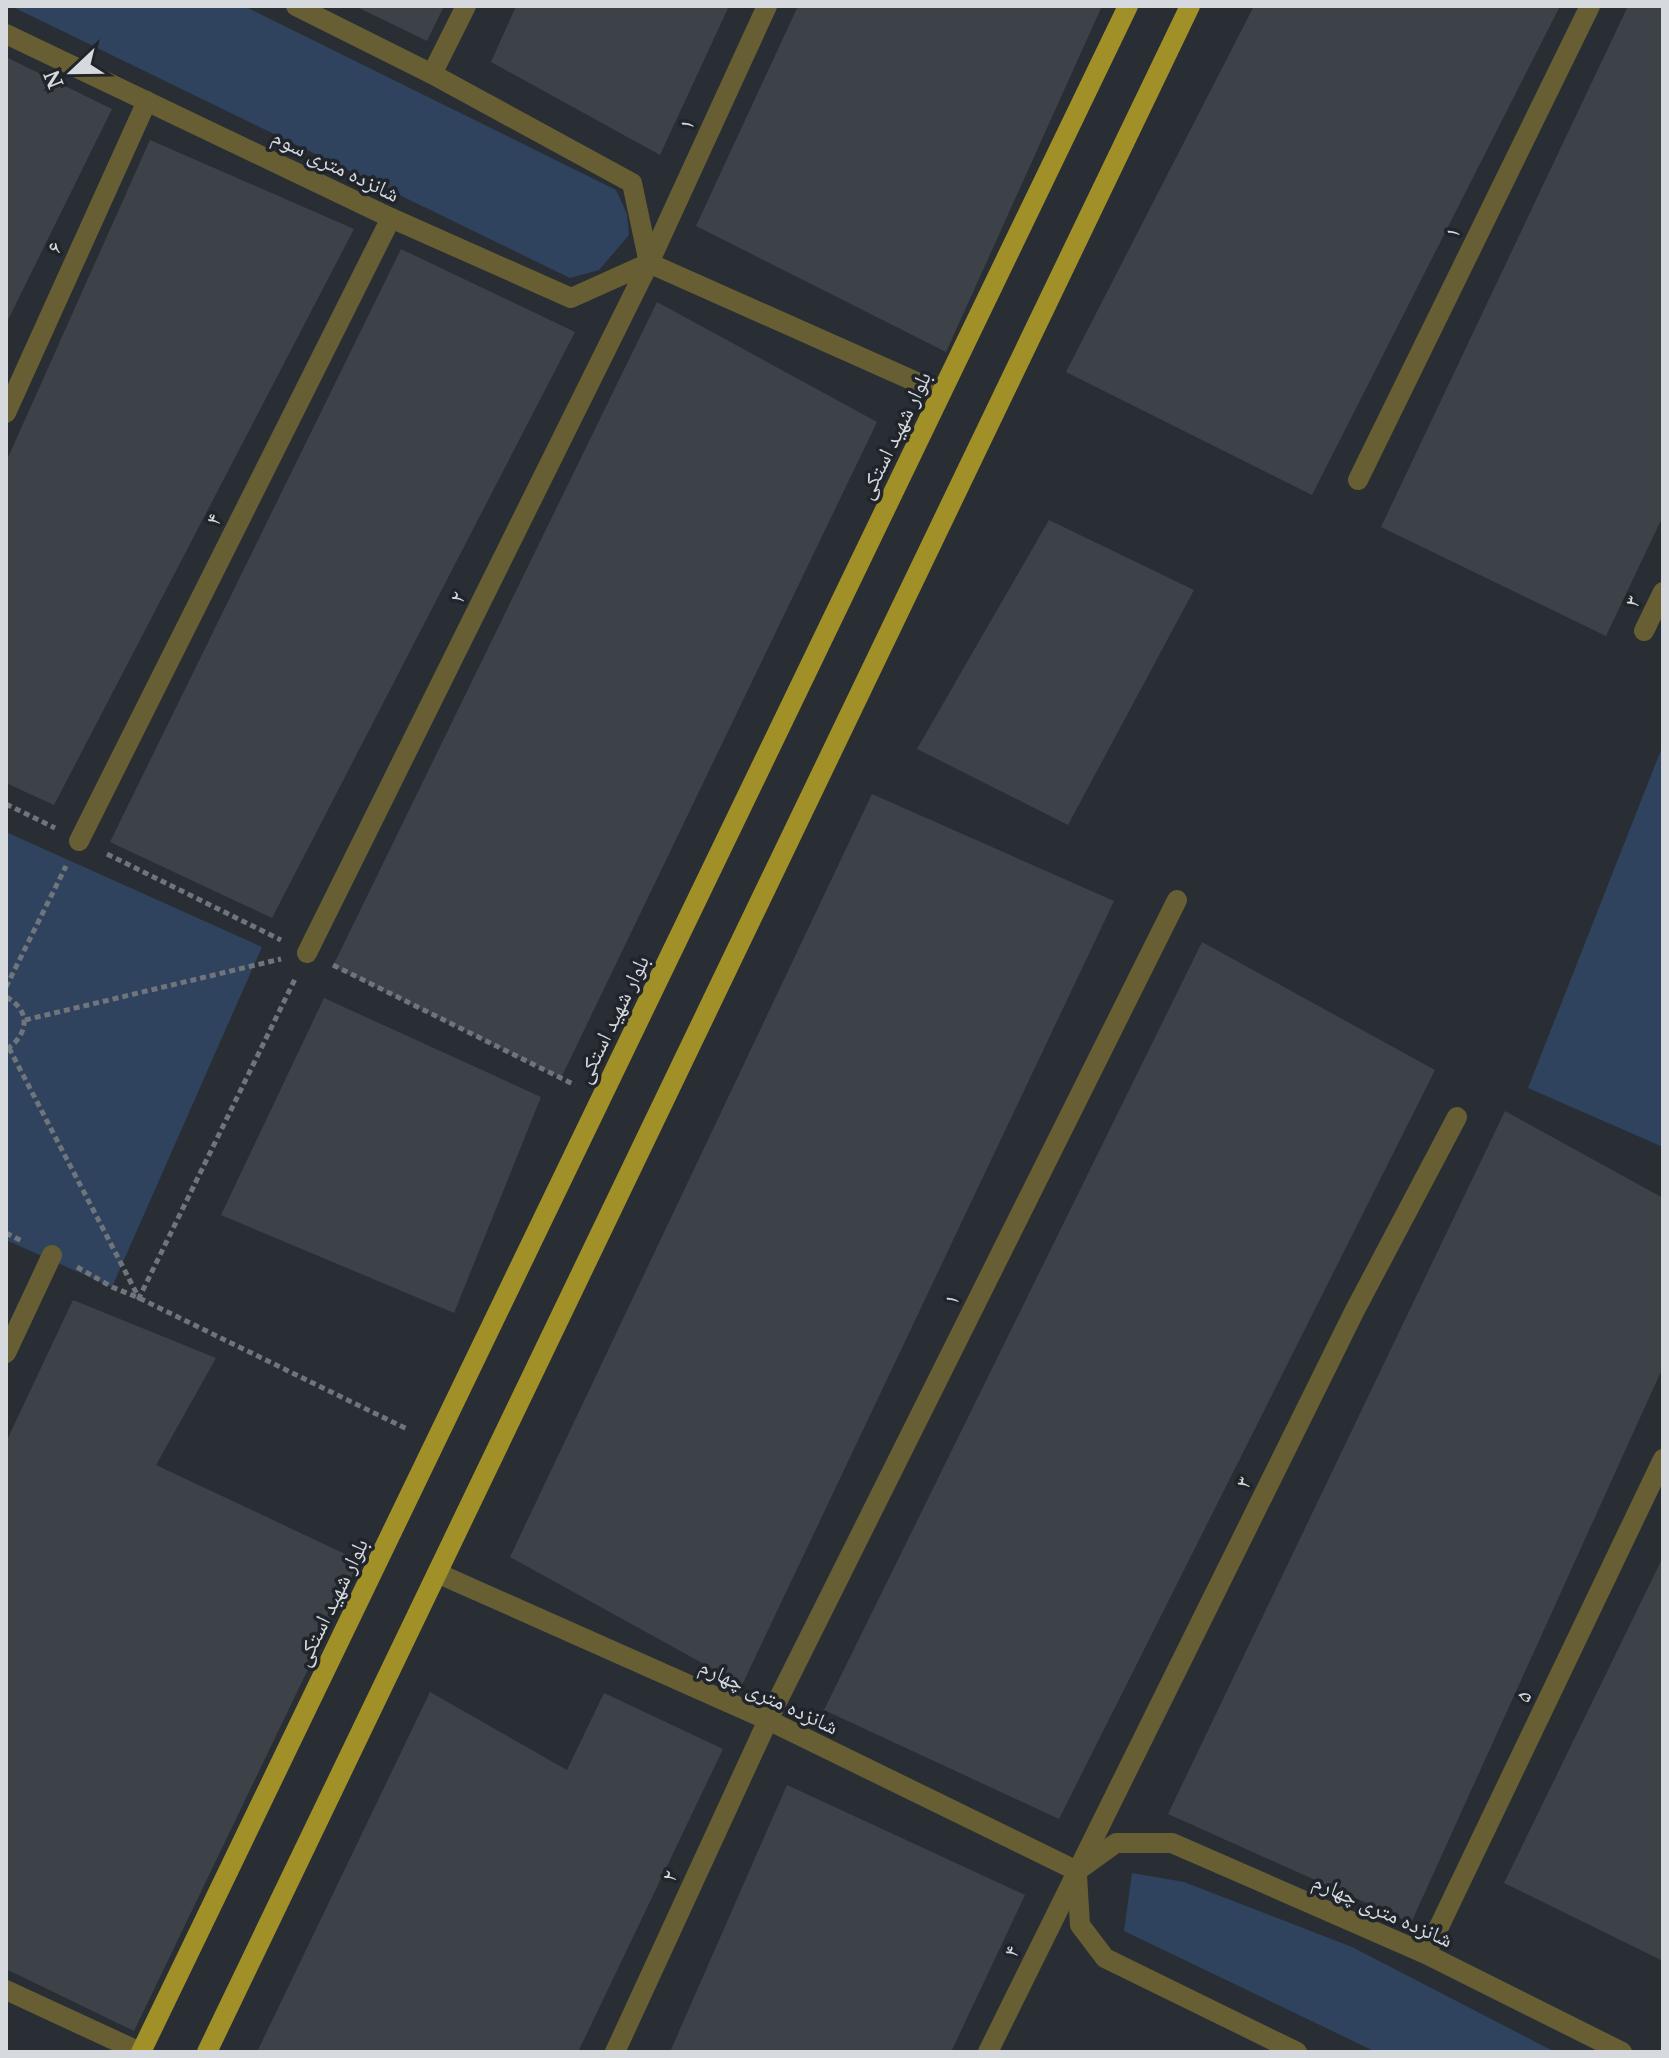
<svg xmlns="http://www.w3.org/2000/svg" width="1669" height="2058" viewBox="0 0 1669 2058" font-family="Georgia,'Noto Naskh Arabic',serif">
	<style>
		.green { fill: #2f435e }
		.building { fill: #3d4249 }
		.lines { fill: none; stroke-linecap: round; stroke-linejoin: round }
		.path { stroke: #70747b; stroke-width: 5; stroke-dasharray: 6 4; stroke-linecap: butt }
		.minor { stroke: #675f33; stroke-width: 20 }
		.major { stroke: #a18f27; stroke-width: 20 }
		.labels { text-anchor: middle; stroke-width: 7; stroke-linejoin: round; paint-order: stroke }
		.street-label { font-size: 22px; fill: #d6d9de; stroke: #20242b }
	</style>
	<rect width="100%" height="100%" fill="#292e35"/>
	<g class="green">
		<path d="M 11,6 L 244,6 L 616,190 L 627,214 L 629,235 L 599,270 L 570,278 Z"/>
		<path d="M 1663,745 L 1663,1147 L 1528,1088 Z"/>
		<path d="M 6,832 L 262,947 L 112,1287 L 6,1240 Z"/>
		<path d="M 1132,1873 L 1184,1882 L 1352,1947 L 1555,2052 L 1376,2052 L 1124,1931 Z"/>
	</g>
	<g class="building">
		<path d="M 355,6 L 444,6 L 427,41 Z"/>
		<path d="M 516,6 L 729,6 L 660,155 L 491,62 Z"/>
		<path d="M 798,6 L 1102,6 L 946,352 L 696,226 Z"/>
		<path d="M 1254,6 L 1560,6 L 1312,495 L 1066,372 Z"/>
		<path d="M 1628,6 L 1663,6 L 1663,516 L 1606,636 L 1381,527 Z"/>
		<path d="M 6,57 L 112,109 L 6,324 Z"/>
		<path d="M 150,140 L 354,229 L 54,805 L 6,783 L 6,462 Z"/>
		<path d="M 401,249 L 575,332 L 272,918 L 110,842 Z"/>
		<path d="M 657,302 L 877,422 L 561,1078 L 333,966 Z"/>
		<path d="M 1049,520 L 1194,590 L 1068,825 L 917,749 Z"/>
		<path d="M 872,794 L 1114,901 L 742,1685 L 510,1557 Z"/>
		<path d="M 1202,942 L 1435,1070 L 1059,1819 L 824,1710 Z"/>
		<path d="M 324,998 L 541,1097 L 454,1313 L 221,1215 Z"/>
		<path d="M 1505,1111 L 1663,1198 L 1663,1367 L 1411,1923 L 1168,1814 Z"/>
		<path d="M 73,1300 L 216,1358 L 156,1465 L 360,1561 L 134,2031 L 6,1969 L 6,1442 Z"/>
		<path d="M 1663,1557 L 1663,1961 L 1504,1883 Z"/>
		<path d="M 430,1692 L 567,1770 L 604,1693 L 723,1749 L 578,2052 L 257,2052 Z"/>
		<path d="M 787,1785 L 1025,1895 L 951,2052 L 670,2052 Z"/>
	</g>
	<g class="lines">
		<g class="path">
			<path d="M 6,804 L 55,828"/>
			<path d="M 107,854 L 281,940"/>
			<path d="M 333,965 L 575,1085"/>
			<path d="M 6,987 L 66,866"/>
			<path d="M 6,997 C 31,1010 29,1034 7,1049"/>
			<path d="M 25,1020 L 281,959"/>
			<path d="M 9,1048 L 139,1298 L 296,977"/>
			<path d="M 6,1233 L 24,1242"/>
			<path d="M 77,1267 L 112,1287 L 139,1298 L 409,1430"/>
		</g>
		<g class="minor">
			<path d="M 296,6 L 432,74 L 632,183 L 649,263"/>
			<path d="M 6,34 L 391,218 L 571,298 L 649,263 L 941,393"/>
			<path d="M 432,74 L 466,6"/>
			<path d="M 6,413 L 147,101"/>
			<path d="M 1358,480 L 1590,6"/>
			<path d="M 1644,631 L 1663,592"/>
			<path d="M 79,841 L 391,218"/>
			<path d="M 307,953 L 649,263 L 767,6"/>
			<path d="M 6,1353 L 52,1255"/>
			<path d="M 437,1573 L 768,1720 L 1077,1871"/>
			<path d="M 1080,1869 L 1116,1843 L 1172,1843 L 1426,1954 L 1622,2052"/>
			<path d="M 1077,1875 L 1080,1925 L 1105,1958 L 1297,2052"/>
			<path d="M 1426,1954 L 1663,1459"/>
			<path d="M 6,1990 L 140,2052"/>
			<path d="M 615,2052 L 768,1720 L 1177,900"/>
			<path d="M 988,2052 L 1354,1312 L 1457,1117"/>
		</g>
		<g class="major">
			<path d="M 141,2052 L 1128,6"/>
			<path d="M 207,2052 L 1190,6"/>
		</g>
	</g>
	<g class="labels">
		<g class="street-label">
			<text transform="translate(686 124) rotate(-65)" y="8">۱</text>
			<text transform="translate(336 165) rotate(26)" y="8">شانزده متری سوم</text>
			<text transform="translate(1452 232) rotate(-64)" y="8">۱</text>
			<text transform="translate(54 247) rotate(-66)" y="8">۶</text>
			<text transform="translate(894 435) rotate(-64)" y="8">بلوار شهید استکی</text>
			<text transform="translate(213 519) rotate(-63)" y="8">۴</text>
			<text transform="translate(457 597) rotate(-64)" y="8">۲</text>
			<text transform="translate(1632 601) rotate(-64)" y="8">۳</text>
			<text transform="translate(612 1019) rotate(-64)" y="8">بلوار شهید استکی</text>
			<text transform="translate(951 1299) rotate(-64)" y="8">۱</text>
			<text transform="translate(1243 1482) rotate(-64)" y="8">۳</text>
			<text transform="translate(331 1602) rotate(-64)" y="8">بلوار شهید استکی</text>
			<text transform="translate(769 1696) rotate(25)" y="8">شانزده متری چهارم</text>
			<text transform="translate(1523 1696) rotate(-64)" y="8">۵</text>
			<text transform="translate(669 1876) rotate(-65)" y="8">۲</text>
			<text transform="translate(1383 1910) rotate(24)" y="8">شانزده متری چهارم</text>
			<text transform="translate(1011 1951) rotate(-64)" y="8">۴</text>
		</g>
	</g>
	<rect width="1669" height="2058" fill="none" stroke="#d6d9de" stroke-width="16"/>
	<g transform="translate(72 72) rotate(248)" stroke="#20242b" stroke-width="6" paint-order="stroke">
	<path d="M0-6L14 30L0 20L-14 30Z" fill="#d6d9de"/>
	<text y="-12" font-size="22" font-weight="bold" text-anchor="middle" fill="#d6d9de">N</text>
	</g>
</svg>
